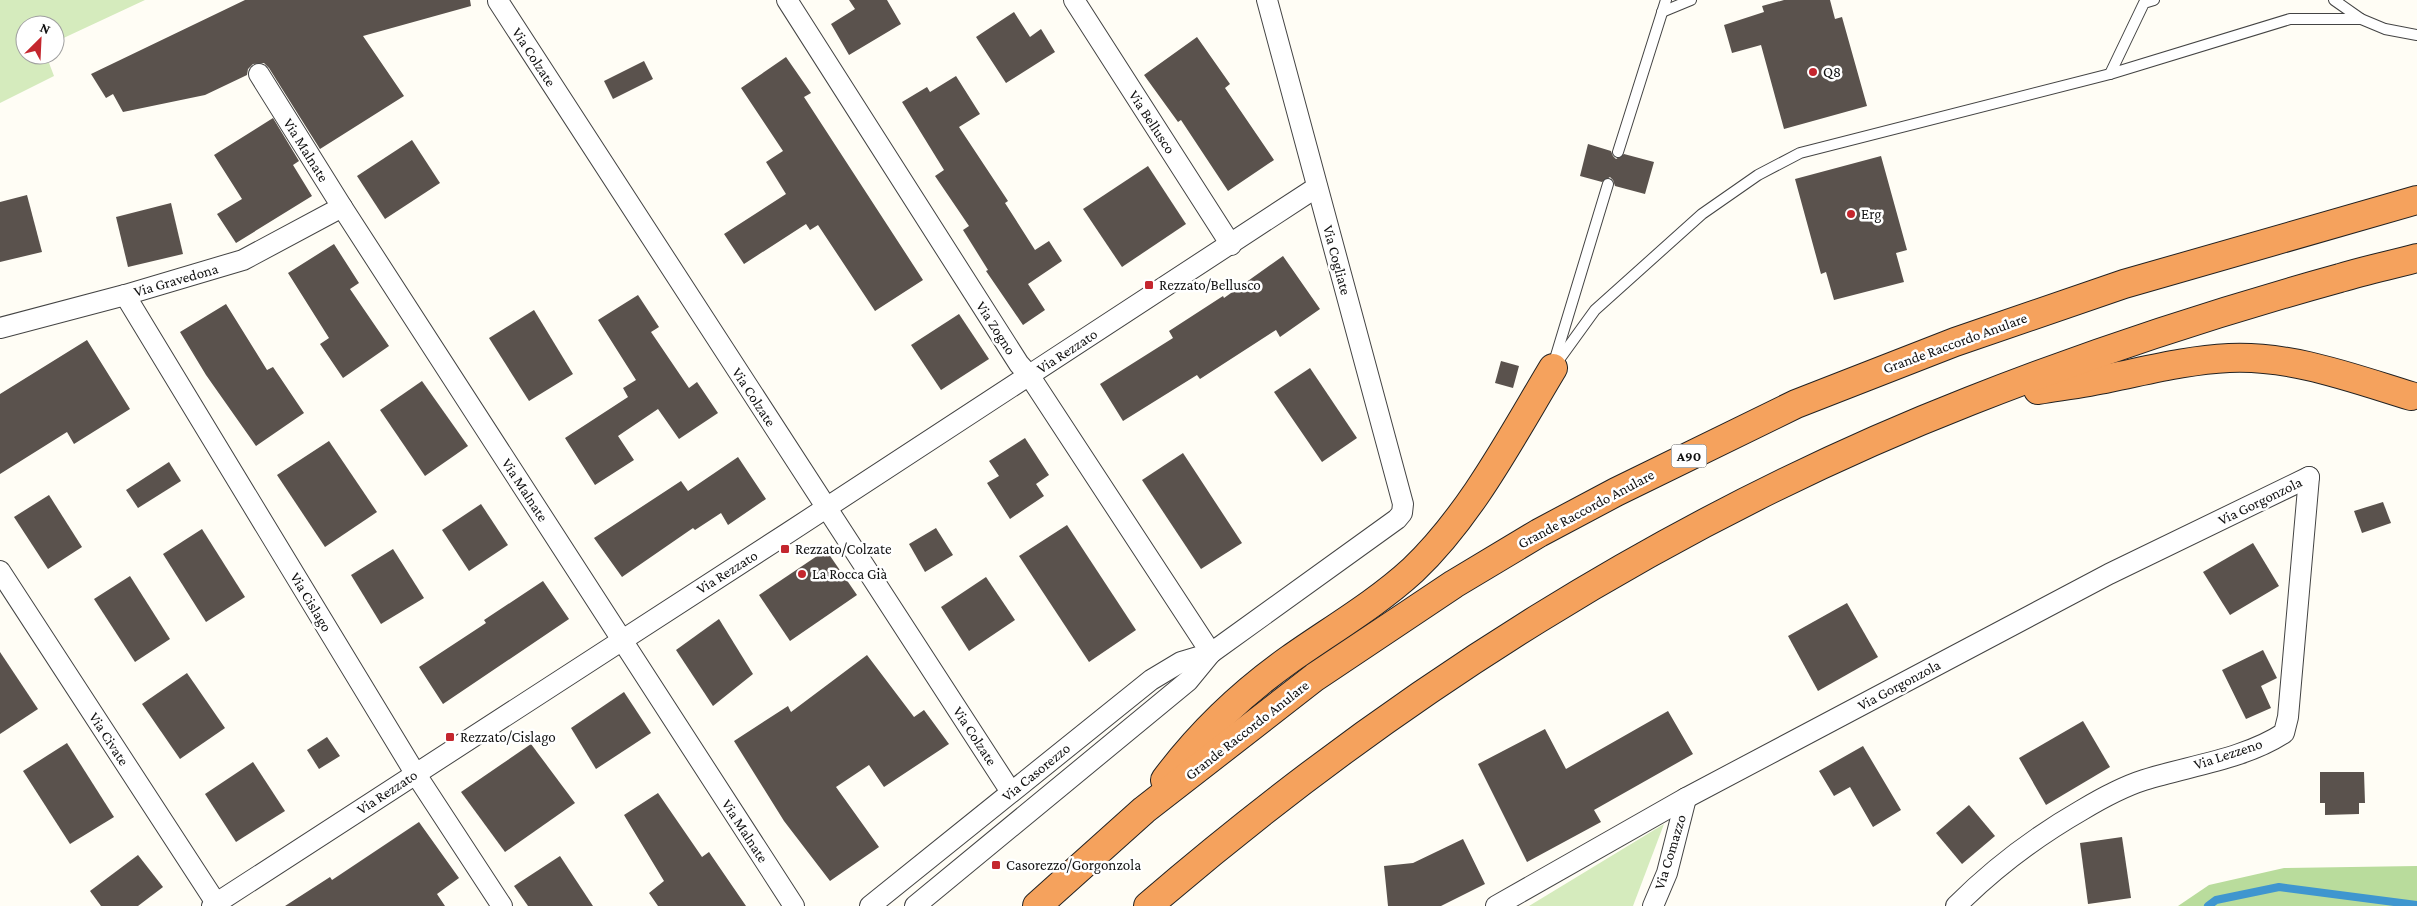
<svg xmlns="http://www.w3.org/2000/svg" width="2417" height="906" viewBox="0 0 2417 906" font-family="'Crimson Pro',serif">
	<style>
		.green { fill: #d5ebbd }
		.forest { fill: #b9dc9c }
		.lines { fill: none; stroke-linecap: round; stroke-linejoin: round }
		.stream { stroke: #3f96cf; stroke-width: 8 }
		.building { fill: #5a524d }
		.lane-casing { stroke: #444; stroke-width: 12 }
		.street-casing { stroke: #444; stroke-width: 22 }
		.highway-casing { stroke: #222; stroke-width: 30 }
		.lane { stroke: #fff; stroke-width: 10 }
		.street { stroke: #fff; stroke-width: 20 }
		.highway { stroke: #f5a25d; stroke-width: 28 }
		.poi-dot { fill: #c4262e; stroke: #fff; stroke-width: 2 }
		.labels { text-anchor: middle; stroke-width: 5; stroke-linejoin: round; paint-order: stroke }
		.shield { fill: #fff; stroke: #585858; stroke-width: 1 }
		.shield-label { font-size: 14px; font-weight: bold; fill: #111 }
		.street-label { font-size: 15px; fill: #111; stroke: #fff }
		.poi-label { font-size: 15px; fill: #111; stroke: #fff; text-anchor: start }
	</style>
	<rect width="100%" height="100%" fill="#fffdf5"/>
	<g class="green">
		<path d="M 0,0 L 145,0 L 55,42 L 55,25 L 25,25 L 25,55 L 46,55 L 54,76 L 0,103 Z"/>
		<path d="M 1664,824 L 1633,906 L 1529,906 Z"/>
	</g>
	<path class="forest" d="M 2417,866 L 2417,906 L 2178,906 L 2209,885 L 2284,868 Z"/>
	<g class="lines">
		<path class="stream" d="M 2208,906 L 2216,900 L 2279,887 L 2417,905"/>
	</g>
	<g class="building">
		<path d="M 245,0 L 470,0 L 471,6 L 363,36 L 404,96 L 320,149 L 269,68 L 264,63 L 253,64 L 248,69 L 247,75 L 205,95 L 123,112 L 113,94 L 106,98 L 91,74 Z"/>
		<path d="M 849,0 L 887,0 L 901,24 L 849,55 L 831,24 L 855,9 Z"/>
		<path d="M 1784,0 L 1830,0 L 1835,19 L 1842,17 L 1867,106 L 1784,129 L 1761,45 L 1732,53 L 1724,25 L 1764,12 L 1762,6 Z"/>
		<path d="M 1014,12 L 1030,37 L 1041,29 L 1055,52 L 1006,83 L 976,37 Z"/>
		<path d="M 1197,37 L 1230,84 L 1225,88 L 1274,160 L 1228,191 L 1181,120 L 1178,122 L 1144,75 Z"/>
		<path d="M 786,57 L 811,93 L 804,97 L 923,280 L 875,311 L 818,225 L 810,230 L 806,224 L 744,264 L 724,234 L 786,194 L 766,162 L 783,151 L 741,88 Z"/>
		<path d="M 644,61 L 653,79 L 613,99 L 604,81 Z"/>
		<path d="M 956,76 L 980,114 L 959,127 L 1008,201 L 1005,203 L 1035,250 L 1049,241 L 1062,261 L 1028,284 L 1045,310 L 1023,325 L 986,271 L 988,270 L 963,230 L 969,226 L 935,176 L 944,170 L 902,102 L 927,87 L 930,92 Z"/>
		<path d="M 273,118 L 299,161 L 293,165 L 312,196 L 236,243 L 217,214 L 242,199 L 214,155 Z"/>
		<path d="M 412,140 L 440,183 L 385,219 L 357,176 Z"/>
		<path d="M 1588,144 L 1611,151 L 1613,156 L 1616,159 L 1624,154 L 1654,162 L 1645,194 L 1615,186 L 1613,180 L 1610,177 L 1602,182 L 1580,176 Z"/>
		<path d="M 1881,156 L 1907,250 L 1896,253 L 1904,282 L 1834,300 L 1826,272 L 1821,274 L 1795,179 Z"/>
		<path d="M 1148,166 L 1186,224 L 1122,267 L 1083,209 Z"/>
		<path d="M 27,195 L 42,252 L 0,262 L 0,202 Z"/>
		<path d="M 171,203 L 183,254 L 128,267 L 116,217 Z"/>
		<path d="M 334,244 L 359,283 L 350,289 L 389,346 L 343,378 L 320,344 L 329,338 L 288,273 Z"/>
		<path d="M 1283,256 L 1320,309 L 1280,337 L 1276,330 L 1200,379 L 1197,375 L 1123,421 L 1100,384 L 1173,338 L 1169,331 L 1223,296 L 1224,298 Z"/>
		<path d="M 638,295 L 659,327 L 651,332 L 689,388 L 697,382 L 718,413 L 679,439 L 658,409 L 618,436 L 634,460 L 595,485 L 565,438 L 628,397 L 623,388 L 636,380 L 598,320 Z"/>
		<path d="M 226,304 L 267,370 L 273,367 L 304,413 L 256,446 L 206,375 L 180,332 Z"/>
		<path d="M 534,310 L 573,374 L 529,401 L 489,338 Z"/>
		<path d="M 959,314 L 989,359 L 941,390 L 911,345 Z"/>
		<path d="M 87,340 L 130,409 L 74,444 L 67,432 L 0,474 L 0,394 Z"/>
		<path d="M 1501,361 L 1519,366 L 1513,388 L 1495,383 Z"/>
		<path d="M 1310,368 L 1357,438 L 1322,462 L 1274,392 Z"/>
		<path d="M 422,381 L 468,446 L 425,476 L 380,410 Z"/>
		<path d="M 1025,438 L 1049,475 L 1036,484 L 1044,496 L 1010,519 L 987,483 L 999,476 L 989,461 Z"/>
		<path d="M 329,441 L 377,512 L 325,547 L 277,475 Z"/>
		<path d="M 1183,453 L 1242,543 L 1201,569 L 1142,480 Z"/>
		<path d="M 738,457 L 766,499 L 728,525 L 721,513 L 695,530 L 693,528 L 622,577 L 594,538 L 681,481 L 688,491 Z"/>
		<path d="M 169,462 L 181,481 L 138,508 L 126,490 Z"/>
		<path d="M 49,495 L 82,547 L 48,569 L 14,517 Z"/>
		<path d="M 2383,502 L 2391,523 L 2362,533 L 2354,511 Z"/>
		<path d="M 481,504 L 508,545 L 469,571 L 442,530 Z"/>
		<path d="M 1067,525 L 1136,630 L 1089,662 L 1019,556 Z"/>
		<path d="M 936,528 L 953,555 L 925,572 L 909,544 Z"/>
		<path d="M 202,529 L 245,597 L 206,622 L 163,554 Z"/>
		<path d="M 2253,543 L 2279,586 L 2230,615 L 2203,572 Z"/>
		<path d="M 393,549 L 424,598 L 381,624 L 351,575 Z"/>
		<path d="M 826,550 L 857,595 L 790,641 L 759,595 Z"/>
		<path d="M 130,576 L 170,639 L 135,662 L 94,599 Z"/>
		<path d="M 986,577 L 1015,620 L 969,651 L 941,607 Z"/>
		<path d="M 543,581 L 569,619 L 443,704 L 419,667 L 486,623 L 484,620 Z"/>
		<path d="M 1847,603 L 1878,657 L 1818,691 L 1788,636 Z"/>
		<path d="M 719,619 L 753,674 L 713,706 L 676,650 Z"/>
		<path d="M 2263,650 L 2277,678 L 2261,686 L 2271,708 L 2246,719 L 2222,670 Z"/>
		<path d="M 0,652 L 38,709 L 0,734 Z"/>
		<path d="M 867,655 L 914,717 L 924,710 L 949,744 L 884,787 L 869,765 L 836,787 L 879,847 L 830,881 L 784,821 L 734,741 L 788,706 L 791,712 Z"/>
		<path d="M 187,673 L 225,728 L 180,759 L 142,704 Z"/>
		<path d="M 624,692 L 651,733 L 596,769 L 571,728 Z"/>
		<path d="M 1668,711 L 1693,754 L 1594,810 L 1601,822 L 1527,862 L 1478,764 L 1545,729 L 1566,769 Z"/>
		<path d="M 2083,721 L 2110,767 L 2046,805 L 2019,758 Z"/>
		<path d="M 327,737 L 340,756 L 319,769 L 307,750 Z"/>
		<path d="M 67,743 L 114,817 L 70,844 L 23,771 Z"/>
		<path d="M 531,744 L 575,803 L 505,852 L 461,792 Z"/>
		<path d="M 1863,746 L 1901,810 L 1873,827 L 1850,787 L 1834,796 L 1819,771 Z"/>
		<path d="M 253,762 L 285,811 L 236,842 L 205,794 Z"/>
		<path d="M 2320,772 L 2364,772 L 2365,803 L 2359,803 L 2359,814 L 2325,815 L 2325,803 L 2320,803 Z"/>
		<path d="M 658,793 L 702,857 L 709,852 L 746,906 L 658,906 L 649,893 L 664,881 L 624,815 Z"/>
		<path d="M 1969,805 L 1995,836 L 1962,864 L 1936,833 Z"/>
		<path d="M 419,822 L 459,878 L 437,894 L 445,906 L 285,906 L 330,877 L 332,880 Z"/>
		<path d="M 2122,837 L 2131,898 L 2088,904 L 2080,843 Z"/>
		<path d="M 1463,839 L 1485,884 L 1441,906 L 1388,906 L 1384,866 L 1413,863 Z"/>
		<path d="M 138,855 L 163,887 L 138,906 L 101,906 L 90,891 Z"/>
		<path d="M 560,856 L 593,906 L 528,906 L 514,886 Z"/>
	</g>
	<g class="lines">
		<g class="lane-casing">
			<g id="lane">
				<path d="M 2334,0 L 2361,19"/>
				<path d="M 1662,12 L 1691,0"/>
				<path d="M 2110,74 L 2144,3 L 2154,0"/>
				<path d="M 1618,152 L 1666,0"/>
				<path d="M 1555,359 L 1608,184"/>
				<path d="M 1553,368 L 1595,310 L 1702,214 L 1758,175 L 1800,153 L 2110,74 L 2290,19 L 2361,19 L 2385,29 L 2417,35"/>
			</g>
		</g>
		<g class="street-casing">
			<g id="street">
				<path d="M 787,0 L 1019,364 L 1029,375 L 1211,653"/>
				<path d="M 1074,0 L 1231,245"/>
				<path d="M 498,1 L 1011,792"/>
				<path d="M 259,74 L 342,207 L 794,906"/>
				<path d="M 125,295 L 415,773 L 502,906"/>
				<path d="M 0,328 L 125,295 L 243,260 L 342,207"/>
				<path d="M 0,571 L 218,906"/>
				<path d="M 212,906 C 581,667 950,429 1317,187"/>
				<path d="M 870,906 L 1151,680 L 1181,662 L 1211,653"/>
				<path d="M 915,906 L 1188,681 L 1211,653 L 1397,519 L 1402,513 L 1403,504 L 1267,0"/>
				<path d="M 1496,906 L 1686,798 L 2109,574 L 2309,477"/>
				<path d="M 1653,906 L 1667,873 L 1686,798"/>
				<path d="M 1956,906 C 1994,868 2035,837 2082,810 C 2102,798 2122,787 2144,780 C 2188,766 2245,759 2284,733 L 2288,717 L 2309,477"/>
			</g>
		</g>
		<g class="highway-casing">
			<g id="highway">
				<path d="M 2038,390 C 2062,386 2086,383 2109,378 C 2149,370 2188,360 2229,358 C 2291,355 2352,378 2411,396"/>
				<path d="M 1165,780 C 1200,733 1242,693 1290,659 C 1331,630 1376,604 1413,570 C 1471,515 1512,436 1553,368"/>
				<path d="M 1037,906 L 1144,810 L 1315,677 L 1454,584 L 1539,533 L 1616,492 L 1796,404 L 1955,342 L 2124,284 L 2417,200"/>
				<path d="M 1148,906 C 1392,696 1669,519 1970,401 C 2089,354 2217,312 2340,278 C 2366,270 2391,265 2417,258"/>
			</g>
		</g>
		<use href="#lane" class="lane"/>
		<use href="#street" class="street"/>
		<use href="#highway" class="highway"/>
	</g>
	<g class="poi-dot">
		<circle cx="1813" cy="72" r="5"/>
		<circle cx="1851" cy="214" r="5"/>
		<rect x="1144" y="280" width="10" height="10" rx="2.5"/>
		<rect x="780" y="544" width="10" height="10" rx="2.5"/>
		<circle cx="802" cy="574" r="5"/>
		<rect x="445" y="732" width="10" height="10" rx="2.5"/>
		<rect x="991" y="860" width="10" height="10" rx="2.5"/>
	</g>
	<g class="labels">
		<rect class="shield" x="1671.5" y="444.5" width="35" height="23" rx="4"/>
		<g class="shield-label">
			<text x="1689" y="461">A90</text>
		</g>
		<g class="street-label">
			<text transform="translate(534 57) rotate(57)" y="5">Via Colzate</text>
			<text transform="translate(1152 122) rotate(57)" y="5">Via Bellusco</text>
			<text transform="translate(306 150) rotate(58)" y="5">Via Malnate</text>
			<text transform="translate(1337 260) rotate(75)" y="5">Via Cogliate</text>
			<text transform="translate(176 280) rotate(-16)" y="5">Via Gravedona</text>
			<text transform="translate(996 328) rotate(57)" y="5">Via Zogno</text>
			<text transform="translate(1955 343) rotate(-20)" y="5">Grande Raccordo Anulare</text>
			<text transform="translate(1067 351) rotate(-33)" y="5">Via Rezzato</text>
			<text transform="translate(754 397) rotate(57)" y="5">Via Colzate</text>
			<text transform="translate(525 490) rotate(57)" y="5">Via Malnate</text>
			<text transform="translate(2260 501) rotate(-26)" y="5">Via Gorgonzola</text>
			<text transform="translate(1586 509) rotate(-28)" y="5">Grande Raccordo Anulare</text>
			<text transform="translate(727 572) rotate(-32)" y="5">Via Rezzato</text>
			<text transform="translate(311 602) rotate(59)" y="5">Via Cislago</text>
			<text transform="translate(1899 685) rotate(-28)" y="5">Via Gorgonzola</text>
			<text transform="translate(1247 730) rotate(-38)" y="5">Grande Raccordo Anulare</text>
			<text transform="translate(975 736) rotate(57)" y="5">Via Colzate</text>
			<text transform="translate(109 739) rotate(57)" y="5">Via Civate</text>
			<text transform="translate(2228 754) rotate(-18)" y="5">Via Lezzeno</text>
			<text transform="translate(1036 772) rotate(-39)" y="5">Via Casorezzo</text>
			<text transform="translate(387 792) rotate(-33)" y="5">Via Rezzato</text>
			<text transform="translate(745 831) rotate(57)" y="5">Via Malnate</text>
			<text transform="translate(1670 852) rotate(-73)" y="5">Via Comazzo</text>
		</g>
		<g class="poi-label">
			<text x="1823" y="77">Q8</text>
			<text x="1861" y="219">Erg</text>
			<text x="1159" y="290">Rezzato/Bellusco</text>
			<text x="795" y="554">Rezzato/Colzate</text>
			<text x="812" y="579">La Rocca Già</text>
			<text x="460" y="742">Rezzato/Cislago</text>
			<text x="1006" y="870">Casorezzo/Gorgonzola</text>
		</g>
	</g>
	<g transform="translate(40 40) rotate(24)"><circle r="24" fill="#ffffff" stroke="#a0a0a0"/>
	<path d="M0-4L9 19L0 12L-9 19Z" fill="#c4262e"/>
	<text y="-8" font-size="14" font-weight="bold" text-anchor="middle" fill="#111111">N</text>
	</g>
</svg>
